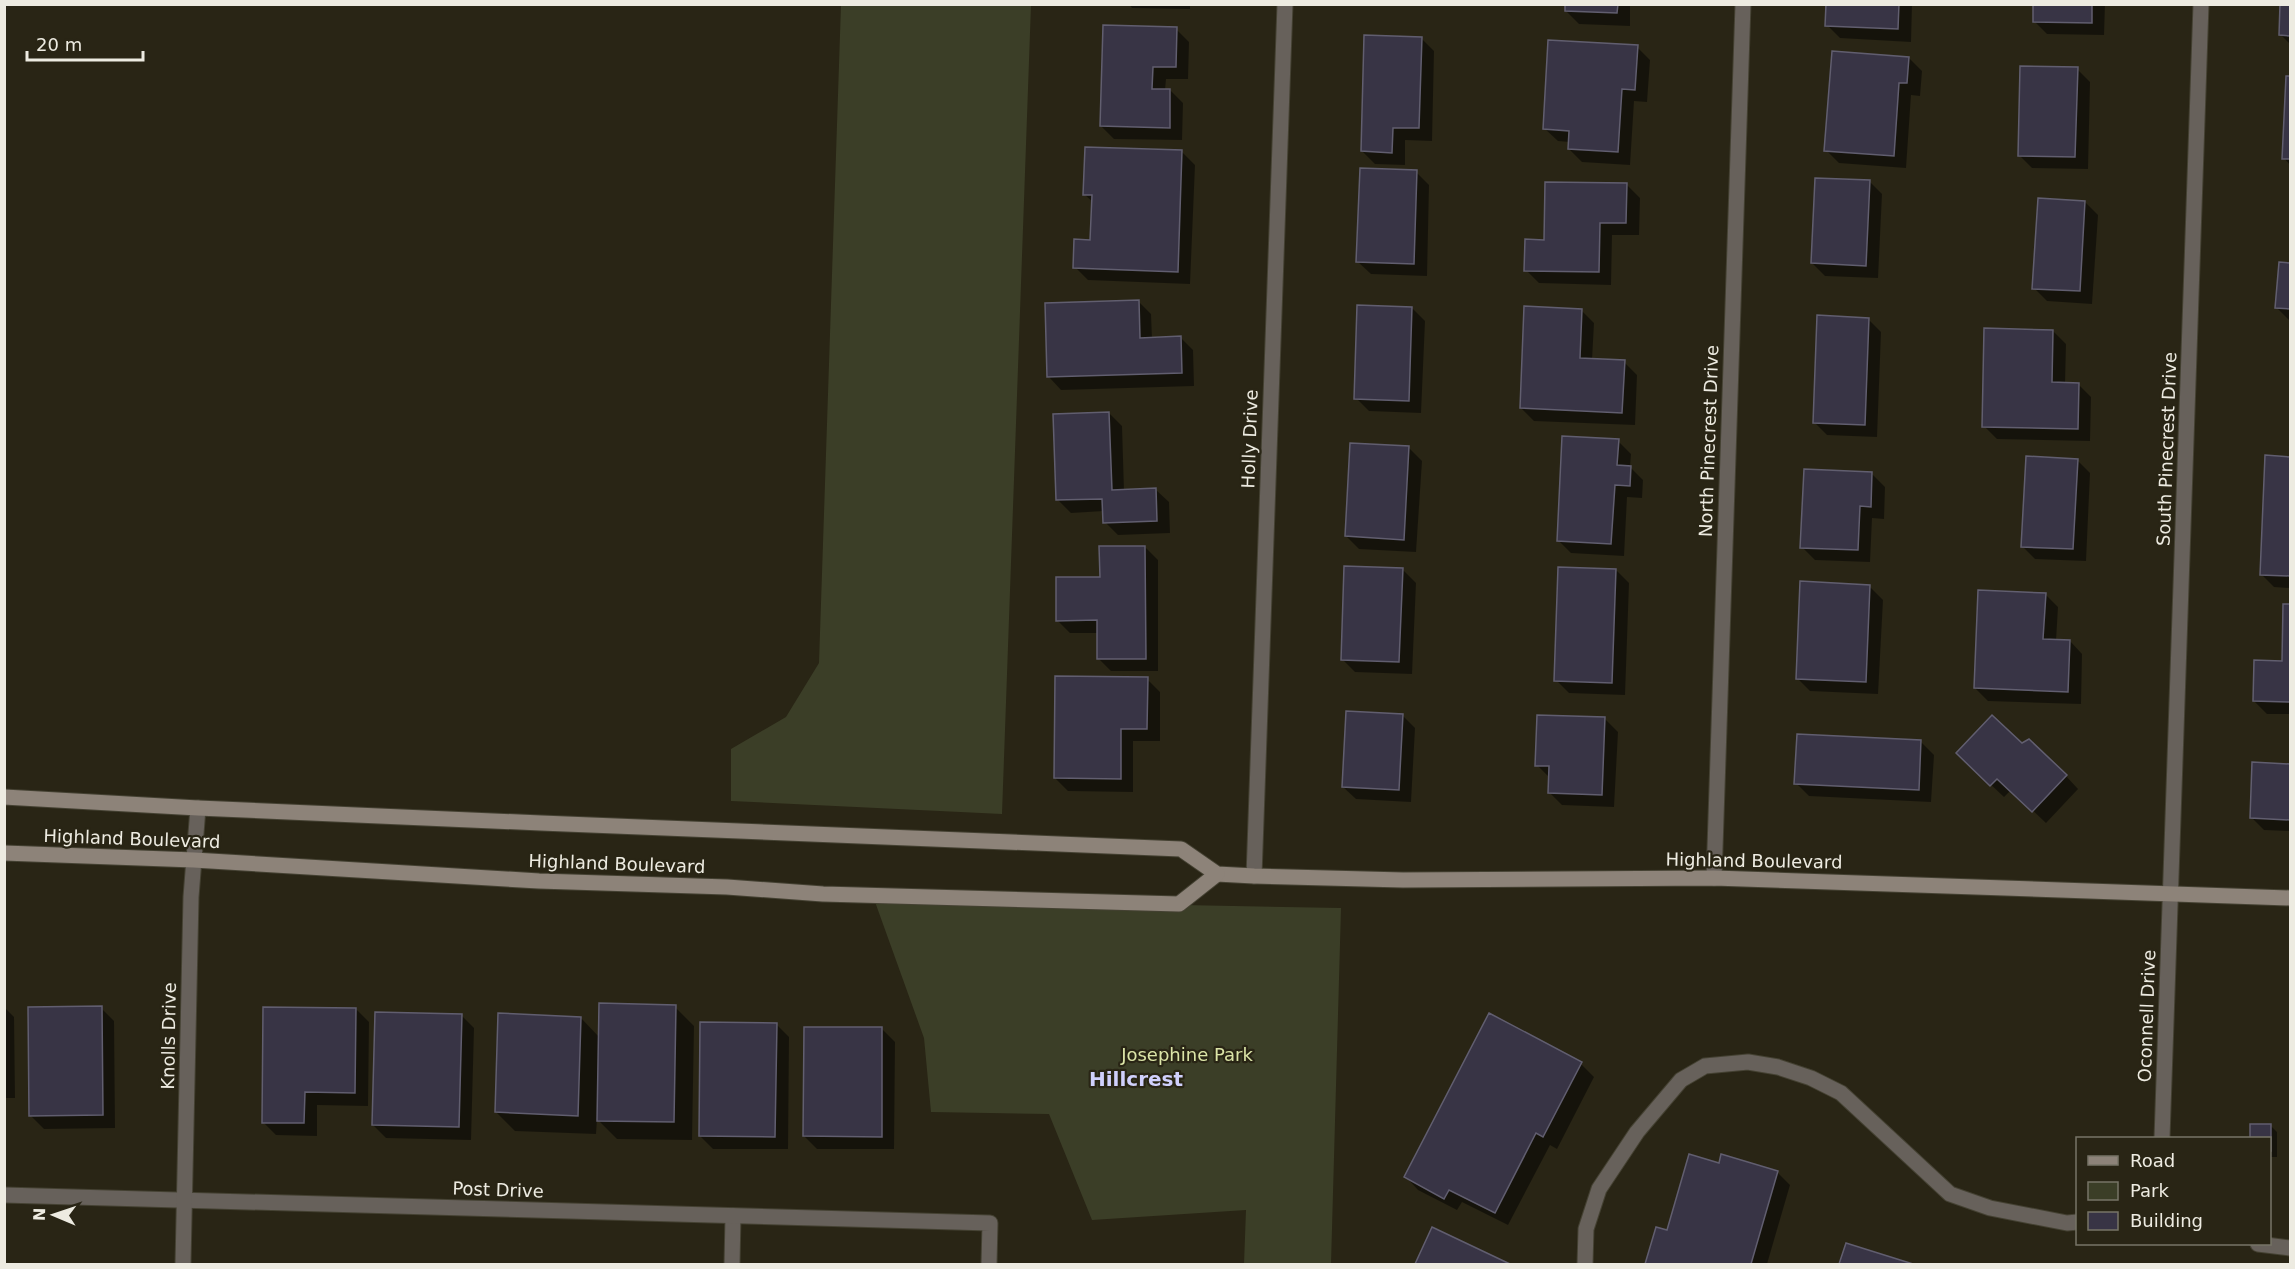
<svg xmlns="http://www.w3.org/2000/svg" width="2295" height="1269" viewBox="0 0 2295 1269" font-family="'DejaVu Sans',sans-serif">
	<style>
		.green { fill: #3b3e27 }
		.shadow { fill: #0007 }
		.building { fill: #383445; stroke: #615e6f; stroke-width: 1.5 }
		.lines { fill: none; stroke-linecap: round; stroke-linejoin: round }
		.lane-casing { stroke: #444132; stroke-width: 17 }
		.street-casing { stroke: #444132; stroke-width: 17 }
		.secondary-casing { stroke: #444132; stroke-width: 17 }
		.lane { stroke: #67615b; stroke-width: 15 }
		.street { stroke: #67615b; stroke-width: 15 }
		.secondary { stroke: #8d8379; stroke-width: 15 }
		.labels { text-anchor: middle; stroke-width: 4.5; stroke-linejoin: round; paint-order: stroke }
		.street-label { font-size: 18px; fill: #edebe1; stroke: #292515 }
		.park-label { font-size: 18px; fill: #dbe4a7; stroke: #292515 }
		.neighbourhood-label { font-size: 20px; font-weight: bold; fill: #d0d0fc; stroke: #292515 }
	</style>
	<rect width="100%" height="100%" fill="#292515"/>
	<g class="green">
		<path d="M 841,5 L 1031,5 L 1002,814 L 731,801 L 731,749 L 786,717 L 819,663 Z"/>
		<path d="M 874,899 L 1341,908 L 1331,1264 L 1244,1264 L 1246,1210 L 1092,1220 L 1049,1114 L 931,1112 L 924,1038 Z"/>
	</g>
	<g class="shadow">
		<path d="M 1129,4 L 1190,4 L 1190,9 L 1132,8 Z"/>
		<path d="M 1566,4 L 1630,4 L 1630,26 L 1579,24 L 1566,11 Z"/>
		<path d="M 1828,4 L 1912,4 L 1911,42 L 1840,38 L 1827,25 Z"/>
		<path d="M 2035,4 L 2105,4 L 2104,35 L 2047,34 L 2034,21 Z"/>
		<path d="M 2282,4 L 2290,4 L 2290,44 L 2281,35 Z"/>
		<path d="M 1176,29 L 1189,42 L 1188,79 L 1166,79 L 1165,90 L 1170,90 L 1183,103 L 1182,140 L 1114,139 L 1101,126 Z"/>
		<path d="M 1421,38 L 1434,51 L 1432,141 L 1405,140 L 1405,165 L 1375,164 L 1362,151 Z"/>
		<path d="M 1637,47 L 1650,60 L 1647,102 L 1634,101 L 1630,165 L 1582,162 L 1569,149 L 1570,142 L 1558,141 L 1545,129 Z"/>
		<path d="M 1909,58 L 1922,71 L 1920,96 L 1911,95 L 1906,168 L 1839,163 L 1826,150 Z"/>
		<path d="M 2077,69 L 2090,82 L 2088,169 L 2032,168 L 2019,155 Z"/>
		<path d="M 2288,78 L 2290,78 L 2290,165 L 2284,158 Z"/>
		<path d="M 1182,152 L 1195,165 L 1190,284 L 1088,280 L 1075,267 L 1092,241 L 1094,203 L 1085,195 Z"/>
		<path d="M 1416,172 L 1429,185 L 1427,276 L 1371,274 L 1358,262 Z"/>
		<path d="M 1869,181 L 1882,194 L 1878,278 L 1825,276 L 1812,263 Z"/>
		<path d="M 1627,185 L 1640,198 L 1639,235 L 1612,235 L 1611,285 L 1539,283 L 1526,270 L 1545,242 Z"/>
		<path d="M 2085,202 L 2098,215 L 2092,304 L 2047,301 L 2034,288 Z"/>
		<path d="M 2280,264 L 2290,265 L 2290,321 L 2277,308 Z"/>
		<path d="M 1138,301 L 1151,314 L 1152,339 L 1180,337 L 1193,350 L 1194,386 L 1061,390 L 1049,377 Z"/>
		<path d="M 1412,308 L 1425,321 L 1421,413 L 1369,411 L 1356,398 Z"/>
		<path d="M 1581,310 L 1594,323 L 1592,360 L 1624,362 L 1637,375 L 1635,425 L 1534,421 L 1521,408 Z"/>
		<path d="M 1868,319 L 1881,332 L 1877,437 L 1827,435 L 1814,422 Z"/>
		<path d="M 2053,331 L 2066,344 L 2065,384 L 2078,384 L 2091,397 L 2090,441 L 1997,439 L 1984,426 Z"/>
		<path d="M 1109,413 L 1122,426 L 1124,491 L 1156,490 L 1169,502 L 1170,533 L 1118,535 L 1105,522 L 1104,511 L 1071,513 L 1058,500 Z"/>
		<path d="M 1618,441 L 1631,454 L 1630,467 L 1643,480 L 1642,498 L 1627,497 L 1624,556 L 1571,553 L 1558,540 Z"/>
		<path d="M 1409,448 L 1422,461 L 1416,552 L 1359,549 L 1346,536 Z"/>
		<path d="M 2267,457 L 2290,458 L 2290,588 L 2274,587 L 2261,574 Z"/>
		<path d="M 2077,460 L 2090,473 L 2086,561 L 2035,559 L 2022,546 Z"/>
		<path d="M 1872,474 L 1885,487 L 1884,519 L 1872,518 L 1870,562 L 1815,560 L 1802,547 Z"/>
		<path d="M 1145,547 L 1158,560 L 1158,671 L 1111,671 L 1098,658 L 1098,633 L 1070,633 L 1057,620 L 1101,578 Z"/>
		<path d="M 1403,570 L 1416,583 L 1412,674 L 1355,672 L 1342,659 Z"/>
		<path d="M 1616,570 L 1629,583 L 1625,695 L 1569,693 L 1556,680 Z"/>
		<path d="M 1870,587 L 1883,600 L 1878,694 L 1810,691 L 1797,678 Z"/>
		<path d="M 2045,594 L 2058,607 L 2056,641 L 2070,641 L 2082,654 L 2081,704 L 1988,701 L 1975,688 Z"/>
		<path d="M 2285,606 L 2290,606 L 2290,714 L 2267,714 L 2254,701 L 2283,662 Z"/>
		<path d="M 1147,679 L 1160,692 L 1160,741 L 1133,741 L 1133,792 L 1068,791 L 1055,778 Z"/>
		<path d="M 1402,715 L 1415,728 L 1411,802 L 1356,799 L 1343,787 Z"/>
		<path d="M 1605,719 L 1618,732 L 1614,807 L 1562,805 L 1549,792 L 1550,778 L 1537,765 Z"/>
		<path d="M 1921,742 L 1934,755 L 1931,802 L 1809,796 L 1796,783 Z"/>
		<path d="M 2022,745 L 2066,776 L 2078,789 L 2046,823 L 2011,790 L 2004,797 L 1971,766 Z"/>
		<path d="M 2254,763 L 2290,765 L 2290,831 L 2264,830 L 2251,817 Z"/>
		<path d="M 4,1007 L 14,1017 L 15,1098 L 4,1098 Z"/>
		<path d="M 675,1007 L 694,1026 L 692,1140 L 617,1139 L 597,1119 L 596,1134 L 515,1131 L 496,1112 L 581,1018 L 600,1038 Z"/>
		<path d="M 101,1008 L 114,1021 L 115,1128 L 44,1129 L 31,1116 Z"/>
		<path d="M 356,1009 L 369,1022 L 368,1106 L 317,1105 L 317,1136 L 276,1135 L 263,1122 Z"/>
		<path d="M 461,1015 L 474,1028 L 471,1140 L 386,1138 L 373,1125 Z"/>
		<path d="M 776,1024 L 789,1037 L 788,1149 L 713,1149 L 700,1136 Z"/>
		<path d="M 882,1029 L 895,1042 L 894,1149 L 817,1149 L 804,1136 Z"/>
		<path d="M 1581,1064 L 1594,1077 L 1557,1149 L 1550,1145 L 1508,1225 L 1462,1202 L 1457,1210 L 1418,1190 L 1406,1177 Z"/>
		<path d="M 2290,1090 L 2290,1118 L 2289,1117 Z"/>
		<path d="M 2252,1125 L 2271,1126 L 2277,1132 L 2277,1157 L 2270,1157 L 2270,1138 L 2252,1138 Z"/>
		<path d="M 1720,1165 L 1778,1173 L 1790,1185 L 1767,1264 L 1647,1264 L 1657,1229 L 1668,1232 Z"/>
		<path d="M 1433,1229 L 1506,1264 L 1416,1264 Z"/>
		<path d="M 1847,1245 L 1908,1264 L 1840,1264 Z"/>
	</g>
	<g class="building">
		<path d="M 1565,4 L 1618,4 L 1617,13 L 1565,11 Z"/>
		<path d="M 1826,4 L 1899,4 L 1898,29 L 1825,26 Z"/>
		<path d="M 2033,4 L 2092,4 L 2092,23 L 2033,22 Z"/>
		<path d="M 2280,4 L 2290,4 L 2290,36 L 2279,35 Z"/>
		<path d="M 1103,25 L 1177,27 L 1176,67 L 1153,67 L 1152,89 L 1170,89 L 1170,128 L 1100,126 Z"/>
		<path d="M 1364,35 L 1422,37 L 1419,128 L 1393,128 L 1392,153 L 1361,151 Z"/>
		<path d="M 1548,40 L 1638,45 L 1635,90 L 1622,89 L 1618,152 L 1568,149 L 1569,131 L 1543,129 Z"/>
		<path d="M 1832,51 L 1909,57 L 1907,83 L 1899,83 L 1894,156 L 1824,151 Z"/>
		<path d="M 2020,66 L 2078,67 L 2075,157 L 2018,156 Z"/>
		<path d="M 2286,76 L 2290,76 L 2290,159 L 2282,159 Z"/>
		<path d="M 1085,147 L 1182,150 L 1178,272 L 1073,268 L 1074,239 L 1090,240 L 1092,195 L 1083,195 Z"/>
		<path d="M 1360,168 L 1417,170 L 1414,264 L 1356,262 Z"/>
		<path d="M 1815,178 L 1870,180 L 1866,266 L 1811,263 Z"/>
		<path d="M 1545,182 L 1627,183 L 1626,223 L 1600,223 L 1599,272 L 1524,271 L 1525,239 L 1544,240 Z"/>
		<path d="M 2038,198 L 2085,201 L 2080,291 L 2032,289 Z"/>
		<path d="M 2279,262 L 2290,263 L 2290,309 L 2275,308 Z"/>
		<path d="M 1139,300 L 1140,338 L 1181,336 L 1182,373 L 1047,377 L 1045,303 Z"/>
		<path d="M 1357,305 L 1412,307 L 1409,401 L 1354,399 Z"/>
		<path d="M 1524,306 L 1582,309 L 1580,358 L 1625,360 L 1622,413 L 1520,408 Z"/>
		<path d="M 1817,315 L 1869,318 L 1865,425 L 1813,423 Z"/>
		<path d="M 1984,328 L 2053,330 L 2052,382 L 2079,383 L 2078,429 L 1982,427 Z"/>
		<path d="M 1109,412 L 1112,490 L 1156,488 L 1157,521 L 1103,523 L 1102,499 L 1056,500 L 1053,414 Z"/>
		<path d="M 1562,436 L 1619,439 L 1617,465 L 1631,466 L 1630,486 L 1615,485 L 1611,544 L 1557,541 Z"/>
		<path d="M 1350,443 L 1409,446 L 1404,540 L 1345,536 Z"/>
		<path d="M 2265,455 L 2290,457 L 2290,576 L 2260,575 Z"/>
		<path d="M 2026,456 L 2078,459 L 2073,549 L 2021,547 Z"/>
		<path d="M 1804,469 L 1872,472 L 1871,507 L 1860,506 L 1858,550 L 1800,548 Z"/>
		<path d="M 1099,546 L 1145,546 L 1146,659 L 1097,659 L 1097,620 L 1056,621 L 1056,577 L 1100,577 Z"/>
		<path d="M 1344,566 L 1403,568 L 1399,662 L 1341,660 Z"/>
		<path d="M 1558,567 L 1616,569 L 1612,683 L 1554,681 Z"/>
		<path d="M 1800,581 L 1870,585 L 1866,682 L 1796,679 Z"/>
		<path d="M 1978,590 L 2046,593 L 2043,639 L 2070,640 L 2068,692 L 1974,688 Z"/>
		<path d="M 2283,604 L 2290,604 L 2290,702 L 2253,701 L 2254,660 L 2282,661 Z"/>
		<path d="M 1055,676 L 1148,677 L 1147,729 L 1121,729 L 1121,779 L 1054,778 Z"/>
		<path d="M 1346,711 L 1403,714 L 1399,790 L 1342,787 Z"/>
		<path d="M 1537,715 L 1605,717 L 1602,795 L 1548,793 L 1549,766 L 1535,766 Z"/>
		<path d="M 1992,715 L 2022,743 L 2029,739 L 2067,775 L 2032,812 L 1997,779 L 1990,786 L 1956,753 Z"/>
		<path d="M 1797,734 L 1921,740 L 1919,790 L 1794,784 Z"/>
		<path d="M 2252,762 L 2290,764 L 2290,820 L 2250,818 Z"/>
		<path d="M 599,1003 L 676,1005 L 674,1122 L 597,1121 Z"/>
		<path d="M 102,1006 L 103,1115 L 29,1116 L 28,1007 Z"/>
		<path d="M 263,1007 L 356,1008 L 355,1093 L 305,1092 L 304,1123 L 262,1123 Z"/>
		<path d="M 375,1012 L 462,1014 L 459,1127 L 372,1125 Z"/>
		<path d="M 498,1013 L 581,1017 L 578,1116 L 495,1112 Z"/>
		<path d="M 1489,1013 L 1582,1062 L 1543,1137 L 1536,1133 L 1495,1213 L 1449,1190 L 1444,1199 L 1404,1177 Z"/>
		<path d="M 700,1022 L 777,1023 L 775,1137 L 699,1136 Z"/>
		<path d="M 804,1027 L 882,1027 L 882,1137 L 803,1136 Z"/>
		<path d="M 2250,1124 L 2271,1124 L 2271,1151 L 2270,1151 L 2270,1138 L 2250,1138 Z"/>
		<path d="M 1689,1154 L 1719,1163 L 1721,1154 L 1778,1171 L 1751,1264 L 1645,1264 L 1656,1227 L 1667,1230 Z"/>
		<path d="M 1432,1227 L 1510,1264 L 1415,1264 Z"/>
		<path d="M 1846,1243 L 1913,1264 L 1839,1264 Z"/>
	</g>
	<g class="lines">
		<g class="lane-casing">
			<g id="lane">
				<path d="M 732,1264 L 733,1216"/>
				<path d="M 1585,1264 L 1586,1229 L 1599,1189 L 1637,1132 L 1681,1080 L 1705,1066 L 1748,1062 L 1778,1067 L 1811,1078 L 1841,1093 L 1950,1194 L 1990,1208 L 2067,1223 L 2078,1222"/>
			</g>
		</g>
		<g class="street-casing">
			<g id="street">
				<path d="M 1254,876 L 1285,4"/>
				<path d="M 1714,878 L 1743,4"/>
				<path d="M 2162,1138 L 2201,4"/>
				<path d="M 4,1195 L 990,1223 L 989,1264"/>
				<path d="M 2258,1244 L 2290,1248"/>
				<path d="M 183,1264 L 191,897 L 198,808"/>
			</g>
		</g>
		<g class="secondary-casing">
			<g id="secondary">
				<path d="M 4,797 L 198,808 L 541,823 L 1181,849 L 1217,874 L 1254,876 L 1403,880 L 1714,878 L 2290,898"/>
				<path d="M 4,853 L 194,860 L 539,881 L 727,887 L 823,894 L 1179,904 L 1217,874"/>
			</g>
		</g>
		<use href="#lane" class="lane"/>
		<use href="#street" class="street"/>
		<use href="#secondary" class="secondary"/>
	</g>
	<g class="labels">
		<g class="street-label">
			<text transform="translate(1250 439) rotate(-88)" y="6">Holly Drive</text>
			<text transform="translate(1709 441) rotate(-88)" y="6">North Pinecrest Drive</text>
			<text transform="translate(2167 449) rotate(-88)" y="6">South Pinecrest Drive</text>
			<text transform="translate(132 839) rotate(2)" y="6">Highland Boulevard</text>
			<text transform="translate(1754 861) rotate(1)" y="6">Highland Boulevard</text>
			<text transform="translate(617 864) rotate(2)" y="6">Highland Boulevard</text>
			<text transform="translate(2147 1016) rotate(-88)" y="6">Oconnell Drive</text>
			<text transform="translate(169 1036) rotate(-89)" y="6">Knolls Drive</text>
			<text transform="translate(498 1190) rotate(2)" y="6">Post Drive</text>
		</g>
		<g class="park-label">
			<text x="1187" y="1061">Josephine Park</text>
		</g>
		<g class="neighbourhood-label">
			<text x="1136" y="1086">Hillcrest</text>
		</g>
	</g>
	<rect width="2295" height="1269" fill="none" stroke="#edebe1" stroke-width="12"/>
	<rect x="2076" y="1137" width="195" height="108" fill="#292515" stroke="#777467" stroke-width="1.5"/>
	<rect x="2088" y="1156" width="30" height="9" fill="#8d8379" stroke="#777467" stroke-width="1.5"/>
	<text x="2130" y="1167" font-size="18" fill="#edebe1">Road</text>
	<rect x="2088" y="1182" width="30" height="18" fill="#3b3e27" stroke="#777467" stroke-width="1.5"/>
	<text x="2130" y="1197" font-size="18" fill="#edebe1">Park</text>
	<rect x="2088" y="1212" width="30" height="18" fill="#383445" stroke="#777467" stroke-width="1.5"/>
	<text x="2130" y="1227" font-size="18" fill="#edebe1">Building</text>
	<g transform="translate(54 1215) rotate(272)" stroke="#292515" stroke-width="4.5" paint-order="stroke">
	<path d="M0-4.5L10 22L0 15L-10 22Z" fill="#edebe1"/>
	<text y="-9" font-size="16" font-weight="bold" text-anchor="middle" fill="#edebe1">N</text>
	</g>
	<path d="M27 51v9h116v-9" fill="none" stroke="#edebe1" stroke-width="3"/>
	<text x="36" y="51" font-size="18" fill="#edebe1" stroke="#292515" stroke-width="4.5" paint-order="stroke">20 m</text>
</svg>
